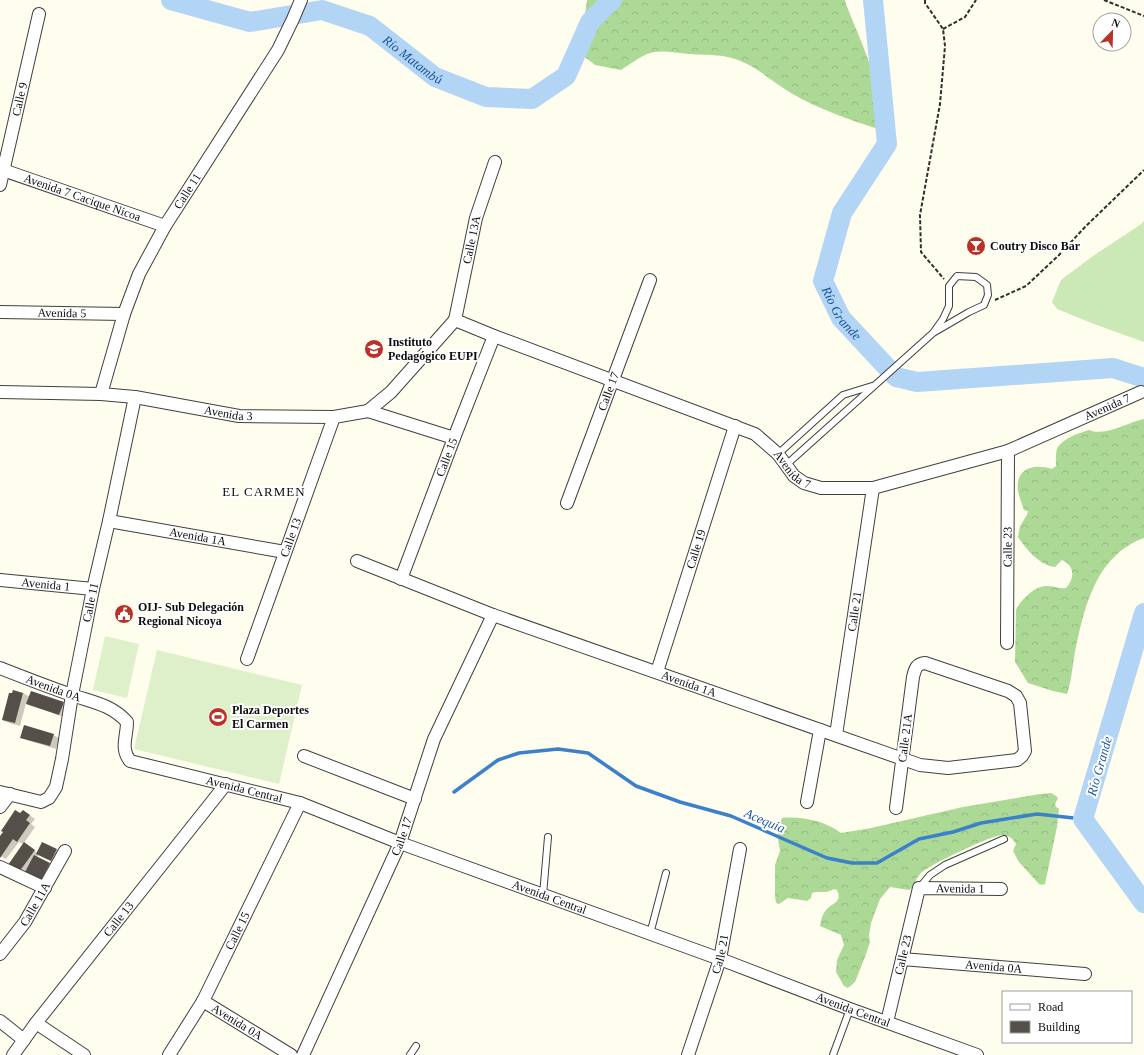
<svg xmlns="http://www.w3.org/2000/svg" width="1144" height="1055" viewBox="0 0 1144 1055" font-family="'Times New Roman',serif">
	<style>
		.grass { fill: #cbe8b7 }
		.forest { fill: url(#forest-crowns) }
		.pitch { fill: #def0c9 }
		.shadow { fill: #0003 }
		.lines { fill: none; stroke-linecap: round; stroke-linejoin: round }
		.stream { stroke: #3b80cb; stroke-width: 3.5 }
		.river { stroke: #b2d4f5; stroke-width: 20 }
		.building { fill: #554f49 }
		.service-casing { stroke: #404040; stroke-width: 8 }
		.minor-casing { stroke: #404040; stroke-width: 14 }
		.path { stroke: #2f2f2f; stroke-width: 2; stroke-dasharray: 4 2; stroke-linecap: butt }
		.service { stroke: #fff; stroke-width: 6 }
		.minor { stroke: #fff; stroke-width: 12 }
		.labels { text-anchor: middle; stroke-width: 4; stroke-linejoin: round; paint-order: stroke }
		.street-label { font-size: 12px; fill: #0d0d0d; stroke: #fff }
		.poi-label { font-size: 12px; font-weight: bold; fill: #0d0d0d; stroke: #fff; text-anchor: start }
		.water-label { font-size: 13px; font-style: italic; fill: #18539c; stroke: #fff }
		.neighbourhood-label { font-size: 13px; letter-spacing: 1px; fill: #0d0d0d; stroke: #fff }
	</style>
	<defs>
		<pattern id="forest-crowns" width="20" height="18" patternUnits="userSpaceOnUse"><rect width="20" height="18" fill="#add997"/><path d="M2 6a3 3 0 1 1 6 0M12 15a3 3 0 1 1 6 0" fill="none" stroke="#94b981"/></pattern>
	</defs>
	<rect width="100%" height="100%" fill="#fffded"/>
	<path class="grass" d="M 1144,221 L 1144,342 L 1094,324 L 1057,309 L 1052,302 L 1061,280 L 1093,256 L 1140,225 Z"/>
	<g class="forest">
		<path d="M 587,0 L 845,0 L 846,4 C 859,38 876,70 879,107 C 879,114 881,122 878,129 C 848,119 818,109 791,93 C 775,84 762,71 745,63 C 725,53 710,56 689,54 C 673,53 662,49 647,54 C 638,58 629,65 621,70 L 595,65 L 585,57 L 577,36 L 585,14 Z"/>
		<path d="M 1144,419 L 1144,538 C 1094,556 1083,612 1074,658 C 1072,670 1071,683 1067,694 L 1053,691 L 1028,683 L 1015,662 L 1016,610 C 1020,601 1035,585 1047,586 C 1053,586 1059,589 1066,588 C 1075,578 1075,566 1062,560 L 1055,567 C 1039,565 1026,549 1018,537 L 1020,526 L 1027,515 L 1028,511 L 1024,510 C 1022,504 1019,497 1018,491 C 1015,468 1034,463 1052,469 L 1056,466 C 1056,460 1055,452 1058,447 C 1064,438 1079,433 1089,430 C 1105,437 1128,422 1144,419 Z"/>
		<path d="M 1051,793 L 1056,796 L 1058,798 L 1055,804 L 1056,807 L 1059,809 L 1057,827 L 1045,884 L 1042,885 L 1039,884 L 1019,862 L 1013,851 L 1016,844 C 1013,839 1010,836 1004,835 C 995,833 929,865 921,873 C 917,877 914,884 911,889 L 909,890 L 890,887 L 880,899 L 871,923 L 869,936 L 870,942 L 865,957 L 855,982 L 848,988 L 844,986 L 836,972 L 837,960 L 844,945 L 841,935 L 820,926 C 821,920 823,912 828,908 C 835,902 842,901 837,890 L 834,889 L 827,892 L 816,892 L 812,893 L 811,898 L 807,901 L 788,898 L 779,904 L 776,903 L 775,896 L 775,865 L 780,851 L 778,839 L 778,829 L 782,818 C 802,816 825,821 841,833 L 871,828 L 963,807 L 1040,794 Z"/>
	</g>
	<g class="pitch">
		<path d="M 105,636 L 139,644 L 127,698 L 93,690 Z"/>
		<path d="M 157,650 L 302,685 L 279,784 L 134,749 Z"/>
	</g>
	<g class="shadow">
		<path d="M 23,693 L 30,697 L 63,703 L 68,706 L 64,717 L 33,706 L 26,703 L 20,726 L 9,723 L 3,720 Z"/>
		<path d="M 53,735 L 59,738 L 56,749 L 27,740 L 21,737 Z"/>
		<path d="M 21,814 L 28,814 L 35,819 L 31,824 L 35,827 L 24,843 L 38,853 L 42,843 L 62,853 L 57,863 L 39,854 L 37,857 L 55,867 L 46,884 L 20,872 L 23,844 L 19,842 L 6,859 L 0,856 L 0,838 Z"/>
	</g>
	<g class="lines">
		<path class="stream" d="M 454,792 L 498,760 L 519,753 L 558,749 L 588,753 L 636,786 L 680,802 L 731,816 L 827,858 L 852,863 L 877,863 L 919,839 L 953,832 L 981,823 L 1037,814 L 1083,819"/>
		<g class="river">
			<path id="s1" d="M 171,0 L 250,22 L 322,10 L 370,26 L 435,77 L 486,97 L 532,99 L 566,76 L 590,22 L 612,0"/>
			<path id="s2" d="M 873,0 L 887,144 L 842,213 L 823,281 L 841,318 L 896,377 L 917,382 L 1113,368 L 1144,378"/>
			<path d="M 1144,613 L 1083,819 L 1144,903"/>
		</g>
	</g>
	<g class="building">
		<path d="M 13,690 L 23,693 L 15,723 L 2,720 L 9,693 L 12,693 Z"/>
		<path d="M 31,691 L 64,702 L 59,715 L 26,704 Z"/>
		<path d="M 24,725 L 54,734 L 50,746 L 20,738 Z"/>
		<path d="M 15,810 L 20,813 L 23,810 L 30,815 L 26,820 L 30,823 L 17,842 L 13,839 L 0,858 L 0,836 L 3,832 L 1,831 Z"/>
		<path d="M 24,842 L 35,850 L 19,872 L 8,865 Z"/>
		<path d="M 42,842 L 57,849 L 51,861 L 36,854 Z"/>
		<path d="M 34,855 L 50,863 L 40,882 L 24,874 Z"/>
	</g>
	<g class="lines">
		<g class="service-casing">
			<g id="service">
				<path d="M 778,454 L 843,395 L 872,386"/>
				<path d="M 786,465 L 933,333 L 969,312 L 984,305 L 988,295 L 987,285 L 976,277 L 957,276 L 949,286 L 949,306 L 943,319 L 933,333"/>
				<path d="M 920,887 L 930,875 L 945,865 L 1004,839"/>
				<path d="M 543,895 L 548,837"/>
				<path d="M 650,934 L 666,873"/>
				<path d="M 410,1055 L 416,1046"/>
				<path d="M 833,1055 L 850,1009"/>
			</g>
		</g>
		<g class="minor-casing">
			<g id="minor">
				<path id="s3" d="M 0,169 L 165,226"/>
				<path id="s4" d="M 0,185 L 39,14"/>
				<path id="s5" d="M 0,312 L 124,314"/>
				<path id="s6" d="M 455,320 L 494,336 L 755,434 L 778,454 L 794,476 L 804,483 L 821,488 L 873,488 L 1008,451 L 1141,392"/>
				<path id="s7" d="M 455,320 L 476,218 L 495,162"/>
				<path id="s8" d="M 0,392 L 101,394 L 135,397 L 239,416 L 334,417 L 368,411 L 454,438"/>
				<path id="s9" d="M 101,394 L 124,314 L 139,274 L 165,226 L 278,50 L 293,19 L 301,0"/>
				<path d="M 368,411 L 391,392 L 455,320"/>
				<path id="s10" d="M 567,503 L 650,280"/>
				<path id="s11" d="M 109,521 L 285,552"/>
				<path id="s12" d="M 357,561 L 493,615 L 920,765 L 948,768 L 1017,760 L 1022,756 L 1025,751 L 1020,703 L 1016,696 L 1008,691 L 925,663 C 916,664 915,669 913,677 L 896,808"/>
				<path id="s13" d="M 401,579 L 454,438 L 494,336"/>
				<path id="s14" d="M 0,580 L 93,589"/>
				<path id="s15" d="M 1007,643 L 1008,451"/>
				<path id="s16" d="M 247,659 L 334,417"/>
				<path id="s17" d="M 0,668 C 23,677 46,686 69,694 C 91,702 111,704 127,722 C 127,737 120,748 130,761 L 300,803 L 400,843 L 720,959 L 850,1009 L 977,1055"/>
				<path id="s18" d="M 657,672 L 735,426"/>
				<path id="s19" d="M 836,735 L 873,488"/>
				<path d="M 304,756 L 415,799"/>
				<path id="s20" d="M 0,792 L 41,802 L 49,798 L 56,787 L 62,759 L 72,695 L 93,589 L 109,521 L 135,397"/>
				<path d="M 807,802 L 820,730"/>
				<path d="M 0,807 L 10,794"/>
				<path d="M 0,867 L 45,888"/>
				<path id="s21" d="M 0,954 L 25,922 L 65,851"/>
				<path id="s22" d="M 902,959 L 1085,974"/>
				<path id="s23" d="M 203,1001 L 291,1055"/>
				<path d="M 0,1021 L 24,1040"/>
				<path id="s24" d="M 887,1022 L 919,888 L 1001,889"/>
				<path d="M 36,1023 L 84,1055"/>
				<path id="s25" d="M 13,1055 L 36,1023 L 226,784"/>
				<path id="s26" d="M 169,1055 L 203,1001 L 300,803"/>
				<path id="s27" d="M 303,1055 L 400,843 L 434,739 L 493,615"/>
				<path id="s28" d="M 688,1055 L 720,959 L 740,849"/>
			</g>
		</g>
		<g class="path">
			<path d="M 925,0 L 925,3 L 943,29 L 945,46 L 940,104 L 920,215 L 921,252 L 944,279"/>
			<path d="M 1104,0 L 1144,16"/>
			<path d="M 943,29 L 965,17 L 976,0"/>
			<path d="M 995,300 L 1026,286 L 1059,255 L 1085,227 L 1144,170"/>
		</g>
		<use href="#service" class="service"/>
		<use href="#minor" class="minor"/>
	</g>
	<defs>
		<g id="bar-disc" transform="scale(1)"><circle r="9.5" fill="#ba3227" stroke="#fff"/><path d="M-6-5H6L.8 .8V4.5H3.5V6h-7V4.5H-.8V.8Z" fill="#fff"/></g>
		<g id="school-disc" transform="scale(1)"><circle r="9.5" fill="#ba3227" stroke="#fff"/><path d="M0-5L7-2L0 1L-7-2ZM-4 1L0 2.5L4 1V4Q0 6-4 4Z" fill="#fff"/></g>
		<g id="civic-disc" transform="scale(1)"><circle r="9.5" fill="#ba3227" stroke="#fff"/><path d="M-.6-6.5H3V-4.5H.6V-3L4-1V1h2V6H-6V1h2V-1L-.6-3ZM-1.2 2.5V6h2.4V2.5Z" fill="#fff"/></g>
		<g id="stadium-disc" transform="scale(1)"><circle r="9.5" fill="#ba3227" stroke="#fff"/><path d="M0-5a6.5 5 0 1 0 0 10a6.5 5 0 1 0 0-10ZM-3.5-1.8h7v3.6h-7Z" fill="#fff"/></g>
	</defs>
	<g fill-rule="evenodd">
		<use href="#bar-disc" x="976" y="246"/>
		<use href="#school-disc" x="374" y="349"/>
		<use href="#civic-disc" x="124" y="614"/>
		<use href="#stadium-disc" x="218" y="717"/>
	</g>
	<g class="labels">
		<g class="street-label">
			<text dy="4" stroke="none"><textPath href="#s4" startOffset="88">Calle 9</textPath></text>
			<text dy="4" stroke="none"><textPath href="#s9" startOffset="222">Calle 11</textPath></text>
			<text dy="4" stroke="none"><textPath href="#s3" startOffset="87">Avenida 7 Cacique Nicoa</textPath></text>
			<text dy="4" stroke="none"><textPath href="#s7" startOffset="82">Calle 13A</textPath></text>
			<text dy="4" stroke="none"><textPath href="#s5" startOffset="62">Avenida 5</textPath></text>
			<text dy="4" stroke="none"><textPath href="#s10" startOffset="119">Calle 17</textPath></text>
			<text dy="4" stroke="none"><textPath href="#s6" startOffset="709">Avenida 7</textPath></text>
			<text dy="4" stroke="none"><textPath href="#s8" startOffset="230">Avenida 3</textPath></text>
			<text dy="4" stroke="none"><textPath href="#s13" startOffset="130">Calle 15</textPath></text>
			<text dy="4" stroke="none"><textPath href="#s6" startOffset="373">Avenida 7</textPath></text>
			<text dy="4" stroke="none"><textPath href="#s11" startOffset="90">Avenida 1A</textPath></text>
			<text dy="4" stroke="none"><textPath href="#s16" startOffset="129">Calle 13</textPath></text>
			<text dy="4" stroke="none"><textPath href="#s15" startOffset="96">Calle 23</textPath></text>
			<text dy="4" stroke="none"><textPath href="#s18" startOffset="129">Calle 19</textPath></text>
			<text dy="4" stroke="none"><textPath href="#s14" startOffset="46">Avenida 1</textPath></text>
			<text dy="4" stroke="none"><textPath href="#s20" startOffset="252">Calle 11</textPath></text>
			<text dy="4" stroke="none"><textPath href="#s19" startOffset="125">Calle 21</textPath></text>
			<text dy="4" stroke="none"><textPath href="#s12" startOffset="354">Avenida 1A</textPath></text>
			<text dy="4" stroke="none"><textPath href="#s17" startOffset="57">Avenida 0A</textPath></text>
			<text transform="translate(905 738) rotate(-83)" y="4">Calle 21A</text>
			<text dy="4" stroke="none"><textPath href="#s17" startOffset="297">Avenida Central</textPath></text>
			<text dy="4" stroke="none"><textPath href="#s27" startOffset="240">Calle 17</textPath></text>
			<text dy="4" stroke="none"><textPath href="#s24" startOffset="179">Avenida 1</textPath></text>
			<text dy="4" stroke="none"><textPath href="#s17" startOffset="621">Avenida Central</textPath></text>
			<text dy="4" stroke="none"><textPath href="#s21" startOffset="61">Calle 11A</textPath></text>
			<text dy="4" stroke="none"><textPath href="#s25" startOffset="172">Calle 13</textPath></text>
			<text dy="4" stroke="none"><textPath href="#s26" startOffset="142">Calle 15</textPath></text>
			<text dy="4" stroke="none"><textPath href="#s28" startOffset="106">Calle 21</textPath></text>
			<text dy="4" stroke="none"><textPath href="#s24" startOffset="69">Calle 23</textPath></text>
			<text dy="4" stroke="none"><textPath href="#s22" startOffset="92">Avenida 0A</textPath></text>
			<text dy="4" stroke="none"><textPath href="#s17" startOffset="945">Avenida Central</textPath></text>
			<text dy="4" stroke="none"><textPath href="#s23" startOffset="40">Avenida 0A</textPath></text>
		</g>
		<g class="poi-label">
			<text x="990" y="250">Coutry Disco Bar</text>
			<text x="388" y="346">Instituto<tspan x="388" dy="14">Pedagógico EUPI</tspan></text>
			<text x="138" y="611">OIJ- Sub Delegación<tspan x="138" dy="14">Regional Nicoya</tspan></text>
			<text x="232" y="714">Plaza Deportes<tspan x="232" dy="14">El Carmen</tspan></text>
		</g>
		<g class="water-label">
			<text dy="5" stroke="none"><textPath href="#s1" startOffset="260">Río Matambú</textPath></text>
			<text dy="5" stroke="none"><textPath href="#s2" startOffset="335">Río Grande</textPath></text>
			<text transform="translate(1099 766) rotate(-74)" y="5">Río Grande</text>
			<text transform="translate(765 820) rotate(23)" y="5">Acequia</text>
		</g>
		<g class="neighbourhood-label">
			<text x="264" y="496">EL CARMEN</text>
		</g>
	</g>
	<rect x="1002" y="991" width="130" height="52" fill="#ffffff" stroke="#9e9e9e"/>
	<rect x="1010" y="1004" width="20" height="6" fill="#ffffff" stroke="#9e9e9e"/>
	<text x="1038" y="1011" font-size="12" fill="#0d0d0d">Road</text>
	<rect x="1010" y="1021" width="20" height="12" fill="#554f49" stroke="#9e9e9e"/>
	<text x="1038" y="1031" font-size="12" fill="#0d0d0d">Building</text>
	<g transform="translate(1112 32) rotate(23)"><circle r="19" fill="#ffffff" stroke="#9e9e9e"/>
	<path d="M0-3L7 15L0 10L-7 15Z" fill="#ba3227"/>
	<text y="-6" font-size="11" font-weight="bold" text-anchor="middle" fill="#0d0d0d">N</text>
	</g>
</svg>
